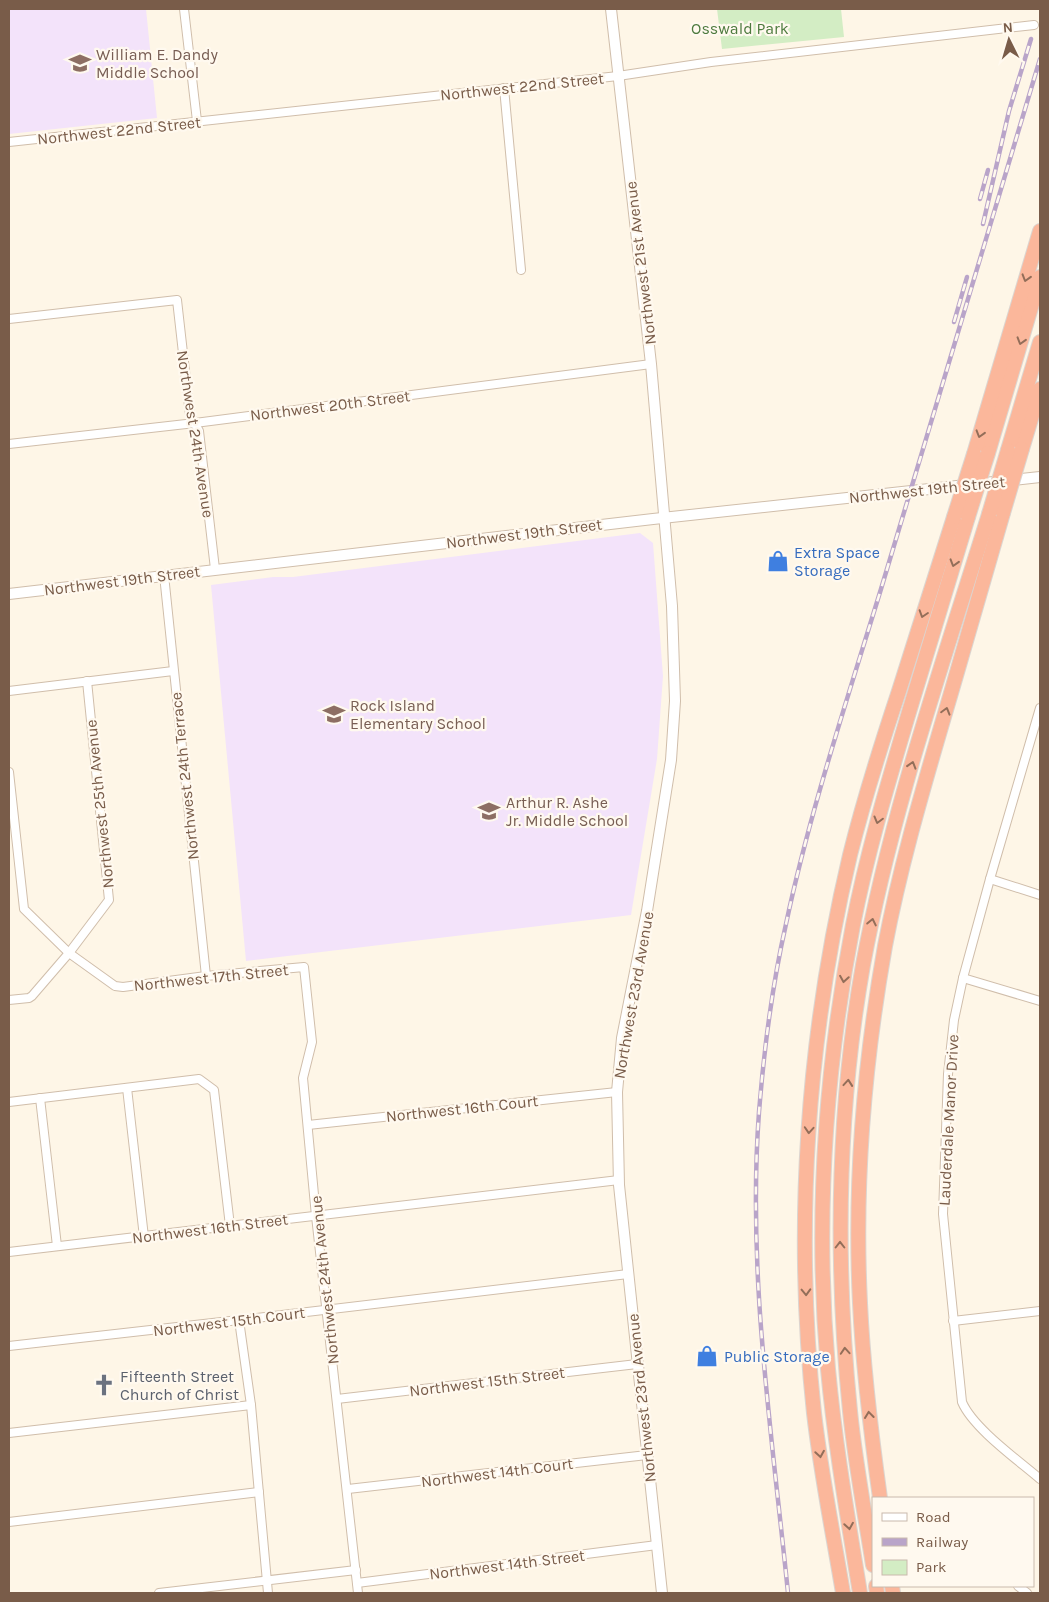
<svg xmlns="http://www.w3.org/2000/svg" width="1049" height="1602" viewBox="0 0 1049 1602" font-family="Karla,sans-serif">
	<style>
		.education { fill: #f3e3fa }
		.green { fill: #d3edc4 }
		.lines { fill: none; stroke-linecap: round; stroke-linejoin: round }
		.minor-casing { stroke: #d0beab; stroke-width: 10 }
		.tertiary-casing { stroke: #d0beab; stroke-width: 12 }
		.motorway-casing { stroke: #dcd5d0; stroke-width: 16 }
		.minor { stroke: #fff; stroke-width: 8 }
		.tertiary { stroke: #fff; stroke-width: 10 }
		.motorway { stroke: #fbb79b; stroke-width: 14 }
		.rail-casing { stroke: #b9a4c9; stroke-width: 4.5 }
		.rail { stroke: #fff9ef; stroke-width: 2.5; stroke-dasharray: 8; stroke-linecap: butt }
		.motorway-bridge-casing { stroke: #dcd5d0; stroke-width: 16; stroke-linecap: butt }
		.motorway-bridge { stroke: #fbb79b; stroke-width: 14 }
		.oneway { stroke: #936e59 }
		.labels { text-anchor: middle; stroke-width: 4.5; stroke-linejoin: round; paint-order: stroke }
		.park-label { font-size: 16px; fill: #4d7a3e; stroke: #fff9ef }
		.education-label { font-size: 16px; fill: #785e54; stroke: #fff9ef; text-anchor: start }
		.street-label { font-size: 16px; fill: #795c49; stroke: #fff9ef }
		.shop-label { font-size: 16px; fill: #366cbe; stroke: #fff9ef; text-anchor: start }
		.worship-label { font-size: 16px; fill: #5b616d; stroke: #fff9ef; text-anchor: start }
	</style>
	<rect width="100%" height="100%" fill="#fef6e7"/>
	<g class="education">
		<path d="M 9,9 L 146,9 L 157,118 L 9,134 Z"/>
		<path d="M 640,533 L 653,543 L 663,676 L 657,759 L 631,915 L 246,961 L 211,585 L 273,577 L 293,577 Z"/>
	</g>
	<path class="green" d="M 717,9 L 841,9 L 844,37 L 722,49 Z"/>
	<g class="lines">
		<g class="minor-casing">
			<g id="minor">
				<path d="M 184,9 L 197,121"/>
				<path d="M 504,88 L 521,270"/>
				<path d="M 9,142 L 618,76 L 711,62 L 1034,25"/>
				<path d="M 9,319 L 177,300 L 190,415 L 199,431 L 215,569"/>
				<path d="M 9,444 L 195,423 L 651,364"/>
				<path d="M 164,575 L 206,976"/>
				<path d="M 9,691 L 173,671"/>
				<path d="M 1040,708 L 990,879 L 963,978 L 954,1020 L 948,1074 L 943,1214 L 962,1402 C 973,1428 1018,1460 1040,1479"/>
				<path d="M 9,772 L 24,909 L 69,953 L 115,986 L 123,987 L 206,976 L 304,967 L 312,1042 L 303,1078 L 316,1216 L 358,1593"/>
				<path d="M 990,879 L 1040,895"/>
				<path d="M 963,978 L 1040,1001"/>
				<path d="M 9,1000 L 29,998 L 32,996 L 69,953 L 109,900 L 87,681"/>
				<path d="M 127,1088 L 144,1237"/>
				<path d="M 40,1098 L 57,1246"/>
				<path d="M 9,1102 L 199,1079 L 214,1090 L 230,1226"/>
				<path d="M 308,1125 L 617,1092"/>
				<path d="M 9,1252 L 619,1180"/>
				<path d="M 239,1320 L 251,1405 L 268,1593"/>
				<path d="M 953,1321 L 1040,1311"/>
				<path d="M 9,1346 L 239,1320 L 628,1274"/>
				<path d="M 337,1399 L 637,1364"/>
				<path d="M 9,1433 L 251,1405"/>
				<path d="M 348,1489 L 647,1455"/>
				<path d="M 9,1522 L 259,1492"/>
				<path d="M 357,1583 L 657,1545"/>
				<path d="M 1018,1586 L 1027,1593"/>
				<path d="M 159,1593 L 356,1570"/>
			</g>
		</g>
		<g class="tertiary-casing">
			<g id="tertiary">
				<path d="M 611,9 L 651,364 L 672,606 L 675,701 L 671,760 L 647,911 L 622,1038 L 617,1092 L 619,1185 L 662,1593"/>
				<path d="M 9,594 L 653,519 L 1040,477"/>
			</g>
		</g>
		<g class="motorway-casing">
			<g id="motorway">
				<path d="M 1022,449 L 1040,389"/>
				<path d="M 1008,450 L 1040,342"/>
				<path d="M 988,453 L 1040,277"/>
				<path d="M 974,454 L 1040,231"/>
				<path d="M 880,1498 C 871,1433 863,1368 860,1303 C 854,1184 864,1064 885,946 C 899,872 920,799 941,727 C 962,656 982,585 1003,513"/>
				<path d="M 873,1565 C 865,1514 855,1462 850,1411 C 835,1262 837,1112 863,965 C 891,812 943,663 989,514"/>
				<path d="M 876,1586 L 877,1593"/>
				<path d="M 892,1586 L 893,1593"/>
				<path d="M 843,1593 C 833,1533 821,1474 814,1413 C 794,1227 807,1037 850,855 C 864,799 881,745 899,691 C 917,633 936,575 954,517"/>
				<path d="M 860,1593 C 848,1519 835,1445 828,1369 C 815,1222 825,1071 853,925 C 867,853 888,783 909,712 C 929,647 948,582 968,517"/>
			</g>
		</g>
		<use href="#minor" class="minor"/>
		<use href="#tertiary" class="tertiary"/>
		<use href="#motorway" class="motorway"/>
		<g class="rail-casing">
			<g id="rail">
				<path d="M 980,199 L 988,170"/>
				<path d="M 983,224 L 1009,111 L 1031,39"/>
				<path d="M 954,322 L 967,277"/>
				<path d="M 788,1593 C 772,1434 747,1273 759,1112 C 764,1049 772,986 786,924 C 810,811 847,700 881,589 C 934,413 987,236 1040,59"/>
			</g>
		</g>
		<use href="#rail" class="rail"/>
		<g class="motorway-bridge-casing">
			<g id="motorway-bridge">
				<path d="M 1003,513 L 1022,449"/>
				<path d="M 989,514 L 1008,450"/>
				<path d="M 954,517 L 974,454"/>
				<path d="M 968,517 L 988,453"/>
			</g>
		</g>
		<use href="#motorway-bridge" class="motorway-bridge"/>
	</g>
	<defs><path id="oneway-chevron" d="M-2-3.5L2.5 0L-2 3.5" fill="none" stroke-width="1.6" stroke-linecap="round" stroke-linejoin="round" transform="scale(1.25)"/></defs>
	<g class="oneway">
		<use href="#oneway-chevron" transform="translate(1026 278) rotate(107)"/>
		<use href="#oneway-chevron" transform="translate(1021 341) rotate(107)"/>
		<use href="#oneway-chevron" transform="translate(980 434) rotate(107)"/>
		<use href="#oneway-chevron" transform="translate(954 563) rotate(107)"/>
		<use href="#oneway-chevron" transform="translate(923 614) rotate(108)"/>
		<use href="#oneway-chevron" transform="translate(946 711) rotate(-74)"/>
		<use href="#oneway-chevron" transform="translate(912 765) rotate(-73)"/>
		<use href="#oneway-chevron" transform="translate(878 820) rotate(105)"/>
		<use href="#oneway-chevron" transform="translate(872 922) rotate(-78)"/>
		<use href="#oneway-chevron" transform="translate(844 979) rotate(99)"/>
		<use href="#oneway-chevron" transform="translate(848 1083) rotate(-85)"/>
		<use href="#oneway-chevron" transform="translate(809 1130) rotate(94)"/>
		<use href="#oneway-chevron" transform="translate(840 1245) rotate(-90)"/>
		<use href="#oneway-chevron" transform="translate(806 1292) rotate(88)"/>
		<use href="#oneway-chevron" transform="translate(845 1351) rotate(-94)"/>
		<use href="#oneway-chevron" transform="translate(869 1415) rotate(-97)"/>
		<use href="#oneway-chevron" transform="translate(820 1454) rotate(81)"/>
		<use href="#oneway-chevron" transform="translate(849 1526) rotate(81)"/>
	</g>
	<defs>
		<g id="school-bare" transform="scale(1.725)"><path d="M0-5L7-2L0 1L-7-2ZM-4 1L0 2.5L4 1V4Q0 6-4 4Z" fill="#8d6e63" stroke="#fff9ef" stroke-width="2.5" paint-order="stroke"/></g>
		<g id="shop-bare" transform="scale(1.725)"><path d="M-5-2.5h2.3a2.7 3.5 0 0 1 5.4 0H5L5.5 6h-11ZM-1.5-2.5h3a1.5 2.3 0 0 0-3 0Z" fill="#3f7fe0" stroke="#fff9ef" stroke-width="2.5" paint-order="stroke"/></g>
		<g id="church-bare" transform="scale(1.725)"><path d="M-1.2-6h2.4v3.5h3.3v2.4h-3.3V6h-2.4V-.1h-3.3v-2.4h3.3Z" fill="#6b7280" stroke="#fff9ef" stroke-width="2.5" paint-order="stroke"/></g>
	</defs>
	<g fill-rule="evenodd">
		<use href="#school-bare" x="80" y="63"/>
		<use href="#shop-bare" x="778" y="561"/>
		<use href="#school-bare" x="334" y="714"/>
		<use href="#school-bare" x="489" y="811"/>
		<use href="#shop-bare" x="707" y="1356"/>
		<use href="#church-bare" x="104" y="1385"/>
	</g>
	<g class="labels">
		<g class="park-label">
			<text x="740" y="34">Osswald Park</text>
		</g>
		<g class="education-label">
			<text x="96" y="60">William E. Dandy<tspan x="96" dy="18">Middle School</tspan></text>
			<text x="350" y="711">Rock Island<tspan x="350" dy="18">Elementary School</tspan></text>
			<text x="506" y="808">Arthur R. Ashe<tspan x="506" dy="18">Jr. Middle School</tspan></text>
		</g>
		<g class="street-label">
			<text transform="translate(522 86) rotate(-6)" y="6">Northwest 22nd Street</text>
			<text transform="translate(119 130) rotate(-6)" y="6">Northwest 22nd Street</text>
			<text transform="translate(640 263) rotate(-97)" y="6">Northwest 21st Avenue</text>
			<text transform="translate(330 405) rotate(-7)" y="6">Northwest 20th Street</text>
			<text transform="translate(196 434) rotate(81)" y="6">Northwest 24th Avenue</text>
			<text transform="translate(927 489) rotate(-6)" y="6">Northwest 19th Street</text>
			<text transform="translate(524 533) rotate(-7)" y="6">Northwest 19th Street</text>
			<text transform="translate(122 580) rotate(-7)" y="6">Northwest 19th Street</text>
			<text transform="translate(184 776) rotate(-96)" y="6">Northwest 24th Terrace</text>
			<text transform="translate(99 804) rotate(-96)" y="6">Northwest 25th Avenue</text>
			<text transform="translate(211 977) rotate(-6)" y="6">Northwest 17th Street</text>
			<text transform="translate(633 995) rotate(-80)" y="6">Northwest 23rd Avenue</text>
			<text transform="translate(462 1108) rotate(-6)" y="6">Northwest 16th Court</text>
			<text transform="translate(948 1120) rotate(-87)" y="6">Lauderdale Manor Drive</text>
			<text transform="translate(210 1228) rotate(-7)" y="6">Northwest 16th Street</text>
			<text transform="translate(324 1280) rotate(-96)" y="6">Northwest 24th Avenue</text>
			<text transform="translate(229 1321) rotate(-7)" y="6">Northwest 15th Court</text>
			<text transform="translate(487 1381) rotate(-7)" y="6">Northwest 15th Street</text>
			<text transform="translate(641 1398) rotate(-96)" y="6">Northwest 23rd Avenue</text>
			<text transform="translate(497 1472) rotate(-7)" y="6">Northwest 14th Court</text>
			<text transform="translate(507 1564) rotate(-7)" y="6">Northwest 14th Street</text>
		</g>
		<g class="shop-label">
			<text x="794" y="558">Extra Space<tspan x="794" dy="18">Storage</tspan></text>
			<text x="724" y="1362">Public Storage</text>
		</g>
		<g class="worship-label">
			<text x="120" y="1382">Fifteenth Street<tspan x="120" dy="18">Church of Christ</tspan></text>
		</g>
	</g>
	<rect width="1049" height="1602" fill="none" stroke="#795c49" stroke-width="20"/>
	<rect x="872" y="1497" width="162" height="90" fill="#fff9ef" stroke="#c9baad"/>
	<rect x="882" y="1513" width="25" height="8" fill="#ffffff" stroke="#c9baad"/>
	<text x="916" y="1522" font-size="15" fill="#795c49">Road</text>
	<rect x="882" y="1538" width="25" height="8" fill="#b9a4c9" stroke="#c9baad"/>
	<text x="916" y="1547" font-size="15" fill="#795c49">Railway</text>
	<rect x="882" y="1560" width="25" height="15" fill="#d3edc4" stroke="#c9baad"/>
	<text x="916" y="1572" font-size="15" fill="#795c49">Park</text>
	<g transform="translate(1009 40) rotate(355)" stroke="#fff9ef" stroke-width="4" paint-order="stroke">
	<path d="M0-4L9 19L0 12L-9 19Z" fill="#795c49"/>
	<text y="-8" font-size="14" font-weight="bold" text-anchor="middle" fill="#795c49">N</text>
	</g>
</svg>
